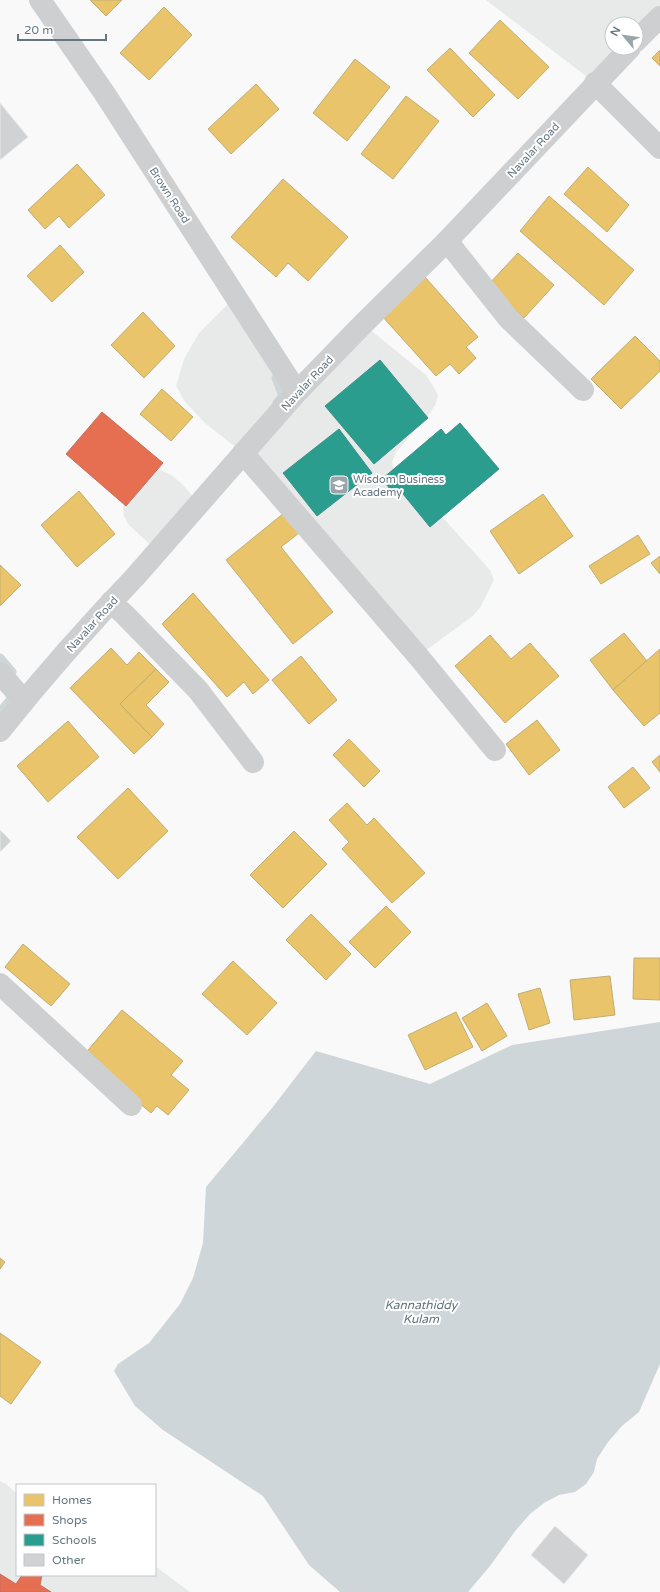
<svg xmlns="http://www.w3.org/2000/svg" width="660" height="1592" viewBox="0 0 660 1592" font-family="'Varela Round',sans-serif">
	<style>
		.built { fill: #e8e9e9 }
		.water { fill: #ced6d9 }
		.homes { fill: #e9c46a; stroke: #c1ad72 }
		.shops { fill: #e76f51; stroke: #c07160 }
		.schools { fill: #2a9d8f; stroke: #3c918b }
		.lines { fill: none; stroke-linecap: round; stroke-linejoin: round }
		.stream { stroke: #ced6d9; stroke-width: 9 }
		.building { fill: #d0d2d3; stroke: #e8e8e8 }
		.minor { stroke: #cecfd0; stroke-width: 22 }
		.tertiary { stroke: #cecfd0; stroke-width: 22 }
		.labels { text-anchor: middle; stroke-width: 4; stroke-linejoin: round; paint-order: stroke }
		.street-label { font-size: 11px; fill: #657683; stroke: #fff }
		.poi-label { font-size: 11px; fill: #657683; stroke: #fff; text-anchor: start }
		.water-label { font-size: 12px; font-style: italic; fill: #60757c; stroke: #fff }
	</style>
	<rect width="100%" height="100%" fill="#f9f9f9"/>
	<g class="built">
		<path d="M 486,0 L 660,0 L 660,17 L 636,41 L 636,24 L 612,24 L 612,48 L 630,48 L 595,83 Z"/>
		<path d="M 236,296 L 297,392 L 363,324 L 426,375 L 436,391 L 438,396 L 435,405 L 428,416 L 396,452 L 392,462 L 394,470 L 445,520 L 490,570 L 494,580 L 481,606 L 473,616 L 418,656 L 243,453 L 205,423 L 185,402 L 176,386 L 184,359 L 199,333 Z"/>
		<path d="M 160,470 L 171,475 L 181,483 L 199,503 L 157,551 L 128,524 L 124,516 L 123,506 L 128,495 L 148,474 Z"/>
		<path d="M 0,1481 L 6,1484 L 17,1494 L 17,1575 L 155,1575 L 155,1566 L 190,1592 L 0,1592 Z"/>
	</g>
	<path class="water" d="M 660,1022 L 660,1364 L 639,1412 L 622,1426 L 608,1442 L 597,1459 L 594,1472 L 586,1484 L 575,1492 L 559,1495 L 544,1503 L 530,1514 L 516,1530 L 490,1566 L 468,1592 L 340,1592 L 309,1565 L 263,1496 L 163,1430 L 135,1406 L 114,1371 L 118,1364 L 149,1343 L 180,1304 L 193,1278 L 203,1243 L 206,1187 L 272,1108 L 316,1051 L 430,1084 L 512,1045 Z"/>
	<g class="homes">
		<path d="M 90,0 L 122,0 L 106,16 Z"/>
		<path d="M 164,7 L 192,35 L 149,80 L 120,53 Z"/>
		<path d="M 500,20 L 549,67 L 518,99 L 469,53 Z"/>
		<path d="M 450,48 L 495,95 L 473,117 L 427,70 Z"/>
		<path d="M 660,50 L 660,66 L 652,58 Z"/>
		<path d="M 355,59 L 390,87 L 347,141 L 313,113 Z"/>
		<path d="M 256,84 L 279,109 L 231,154 L 208,129 Z"/>
		<path d="M 406,96 L 439,121 L 393,179 L 361,154 Z"/>
		<path d="M 77,164 L 105,195 L 69,228 L 59,216 L 45,229 L 28,210 Z"/>
		<path d="M 588,167 L 629,205 L 607,232 L 564,194 Z"/>
		<path d="M 283,179 L 348,237 L 308,281 L 288,263 L 276,277 L 231,237 Z"/>
		<path d="M 549,196 L 634,270 L 604,305 L 520,231 Z"/>
		<path d="M 60,245 L 84,272 L 52,302 L 27,276 Z"/>
		<path d="M 518,253 L 554,285 L 524,318 L 488,285 Z"/>
		<path d="M 425,277 L 478,337 L 466,347 L 476,358 L 459,374 L 450,364 L 436,376 L 382,316 Z"/>
		<path d="M 143,312 L 175,346 L 144,378 L 111,345 Z"/>
		<path d="M 635,336 L 660,361 L 660,371 L 621,409 L 591,379 Z"/>
		<path d="M 162,389 L 193,417 L 171,441 L 140,414 Z"/>
		<path d="M 79,491 L 115,534 L 77,567 L 41,525 Z"/>
		<path d="M 543,494 L 573,536 L 519,574 L 490,531 Z"/>
		<path d="M 284,513 L 299,533 L 281,547 L 333,612 L 293,644 L 226,560 Z"/>
		<path d="M 638,535 L 650,554 L 601,584 L 589,566 Z"/>
		<path d="M 660,556 L 660,574 L 651,563 Z"/>
		<path d="M 0,565 L 21,585 L 0,606 Z"/>
		<path d="M 193,593 L 269,680 L 253,694 L 244,682 L 227,697 L 162,624 Z"/>
		<path d="M 624,633 L 647,661 L 613,690 L 590,660 Z"/>
		<path d="M 490,635 L 511,659 L 530,643 L 559,676 L 505,723 L 455,666 Z"/>
		<path d="M 111,648 L 127,665 L 139,652 L 156,669 L 120,704 L 152,737 L 134,754 L 70,688 Z"/>
		<path d="M 660,649 L 660,713 L 644,726 L 613,690 Z"/>
		<path d="M 301,656 L 337,700 L 309,724 L 272,680 Z"/>
		<path d="M 156,669 L 169,682 L 146,705 L 164,724 L 152,737 L 120,704 Z"/>
		<path d="M 537,720 L 560,750 L 529,775 L 506,744 Z"/>
		<path d="M 68,721 L 99,757 L 48,802 L 17,766 Z"/>
		<path d="M 349,739 L 380,771 L 364,787 L 333,755 Z"/>
		<path d="M 660,755 L 660,772 L 652,762 Z"/>
		<path d="M 633,767 L 650,788 L 624,808 L 608,787 Z"/>
		<path d="M 128,788 L 168,831 L 118,879 L 77,837 Z"/>
		<path d="M 347,803 L 367,825 L 374,818 L 425,873 L 392,903 L 342,849 L 349,842 L 329,820 Z"/>
		<path d="M 294,831 L 327,864 L 283,908 L 250,875 Z"/>
		<path d="M 386,906 L 411,932 L 375,968 L 349,942 Z"/>
		<path d="M 311,914 L 351,954 L 326,980 L 286,940 Z"/>
		<path d="M 23,944 L 70,984 L 51,1006 L 5,967 Z"/>
		<path d="M 634,958 L 660,958 L 660,1000 L 633,999 Z"/>
		<path d="M 233,961 L 277,1003 L 247,1035 L 202,994 Z"/>
		<path d="M 610,976 L 615,1015 L 574,1020 L 570,980 Z"/>
		<path d="M 540,988 L 550,1023 L 529,1030 L 518,994 Z"/>
		<path d="M 487,1003 L 507,1036 L 482,1051 L 462,1018 Z"/>
		<path d="M 122,1010 L 183,1061 L 171,1075 L 189,1090 L 168,1115 L 157,1106 L 151,1113 L 83,1056 Z"/>
		<path d="M 456,1012 L 473,1047 L 425,1070 L 408,1035 Z"/>
		<path d="M 0,1258 L 5,1262 L 0,1269 Z"/>
		<path d="M 0,1333 L 41,1362 L 11,1404 L 0,1396 Z"/>
	</g>
	<g class="shops">
		<path d="M 102,412 L 163,463 L 126,506 L 66,454 Z"/>
		<path d="M 0,1574 L 16,1584 L 22,1575 L 42,1575 L 40,1585 L 51,1592 L 0,1592 Z"/>
	</g>
	<g class="schools">
		<path d="M 380,360 L 428,418 L 374,464 L 325,406 Z"/>
		<path d="M 460,423 L 499,469 L 430,527 L 399,489 L 394,494 L 382,479 L 441,429 L 446,435 Z"/>
		<path d="M 339,429 L 372,473 L 317,516 L 283,473 Z"/>
	</g>
	<g class="lines">
		<g class="stream">
			<path d="M 276,378 L 283,396 L 277,403"/>
			<path d="M 0,658 L 12,672"/>
			<path d="M 0,712 L 17,692"/>
		</g>
	</g>
	<g class="building">
		<path d="M 0,103 L 28,137 L 0,160 Z"/>
		<path d="M 0,830 L 11,841 L 0,852 Z"/>
		<path d="M 555,1526 L 588,1555 L 564,1584 L 531,1555 Z"/>
	</g>
	<g class="lines">
		<g class="minor">
			<path d="M 40,0 L 105,94 L 297,392"/>
			<path d="M 595,83 L 660,148"/>
			<path d="M 447,241 L 508,318 L 583,390"/>
			<path d="M 243,453 L 418,656 L 495,750"/>
			<path d="M 111,602 L 125,615 L 198,690 L 253,762"/>
			<path d="M 0,673 L 24,701"/>
			<path d="M 0,984 L 131,1105"/>
		</g>
		<g class="tertiary">
			<path d="M 636,41 L 660,17"/>
			<path d="M 0,731 C 42,678 88,626 135,577 L 297,392 L 363,324 L 447,241 L 630,48"/>
		</g>
	</g>
	<defs>
		<g id="university-square" transform="scale(1)"><rect x="-9" y="-9" width="18" height="18" rx="4" fill="#99a4ac" stroke="#fff"/><path d="M0-5L7-2L0 1L-7-2ZM-4 1L0 2.5L4 1V4Q0 6-4 4Z" fill="#fff"/></g>
	</defs>
	<g fill-rule="evenodd">
		<use href="#university-square" x="339" y="485"/>
	</g>
	<g class="labels">
		<g class="street-label">
			<text transform="translate(533 150) rotate(-47)" y="4">Navalar Road</text>
			<text transform="translate(170 195) rotate(57)" y="4">Brown Road</text>
			<text transform="translate(307 383) rotate(-47)" y="4">Navalar Road</text>
			<text transform="translate(92 624) rotate(-48)" y="4">Navalar Road</text>
		</g>
		<g class="poi-label">
			<text x="353" y="483">Wisdom Business<tspan x="353" dy="13">Academy</tspan></text>
		</g>
		<g class="water-label">
			<text x="421" y="1309">Kannathiddy<tspan x="421" dy="14">Kulam</tspan></text>
		</g>
	</g>
	<rect x="16" y="1484" width="140" height="92" fill="#ffffff" stroke="#c1c8cd"/>
	<rect x="24" y="1494" width="20" height="12" fill="#e9c46a" stroke="#c1c8cd"/>
	<text x="52" y="1504" font-size="12" fill="#657683">Homes</text>
	<rect x="24" y="1514" width="20" height="12" fill="#e76f51" stroke="#c1c8cd"/>
	<text x="52" y="1524" font-size="12" fill="#657683">Shops</text>
	<rect x="24" y="1534" width="20" height="12" fill="#2a9d8f" stroke="#c1c8cd"/>
	<text x="52" y="1544" font-size="12" fill="#657683">Schools</text>
	<rect x="24" y="1554" width="20" height="12" fill="#d0d2d3" stroke="#c1c8cd"/>
	<text x="52" y="1564" font-size="12" fill="#657683">Other</text>
	<g transform="translate(624 36) rotate(299)"><circle r="19" fill="#ffffff" stroke="#c1c8cd"/>
	<path d="M0-3L7 15L0 10L-7 15Z" fill="#99a4ac"/>
	<text y="-6" font-size="11" font-weight="bold" text-anchor="middle" fill="#657683">N</text>
	</g>
	<path d="M18 34v6h88v-6" fill="none" stroke="#657683" stroke-width="2"/>
	<text x="24" y="34" font-size="12" fill="#657683" stroke="#ffffff" stroke-width="3" paint-order="stroke">20 m</text>
</svg>
